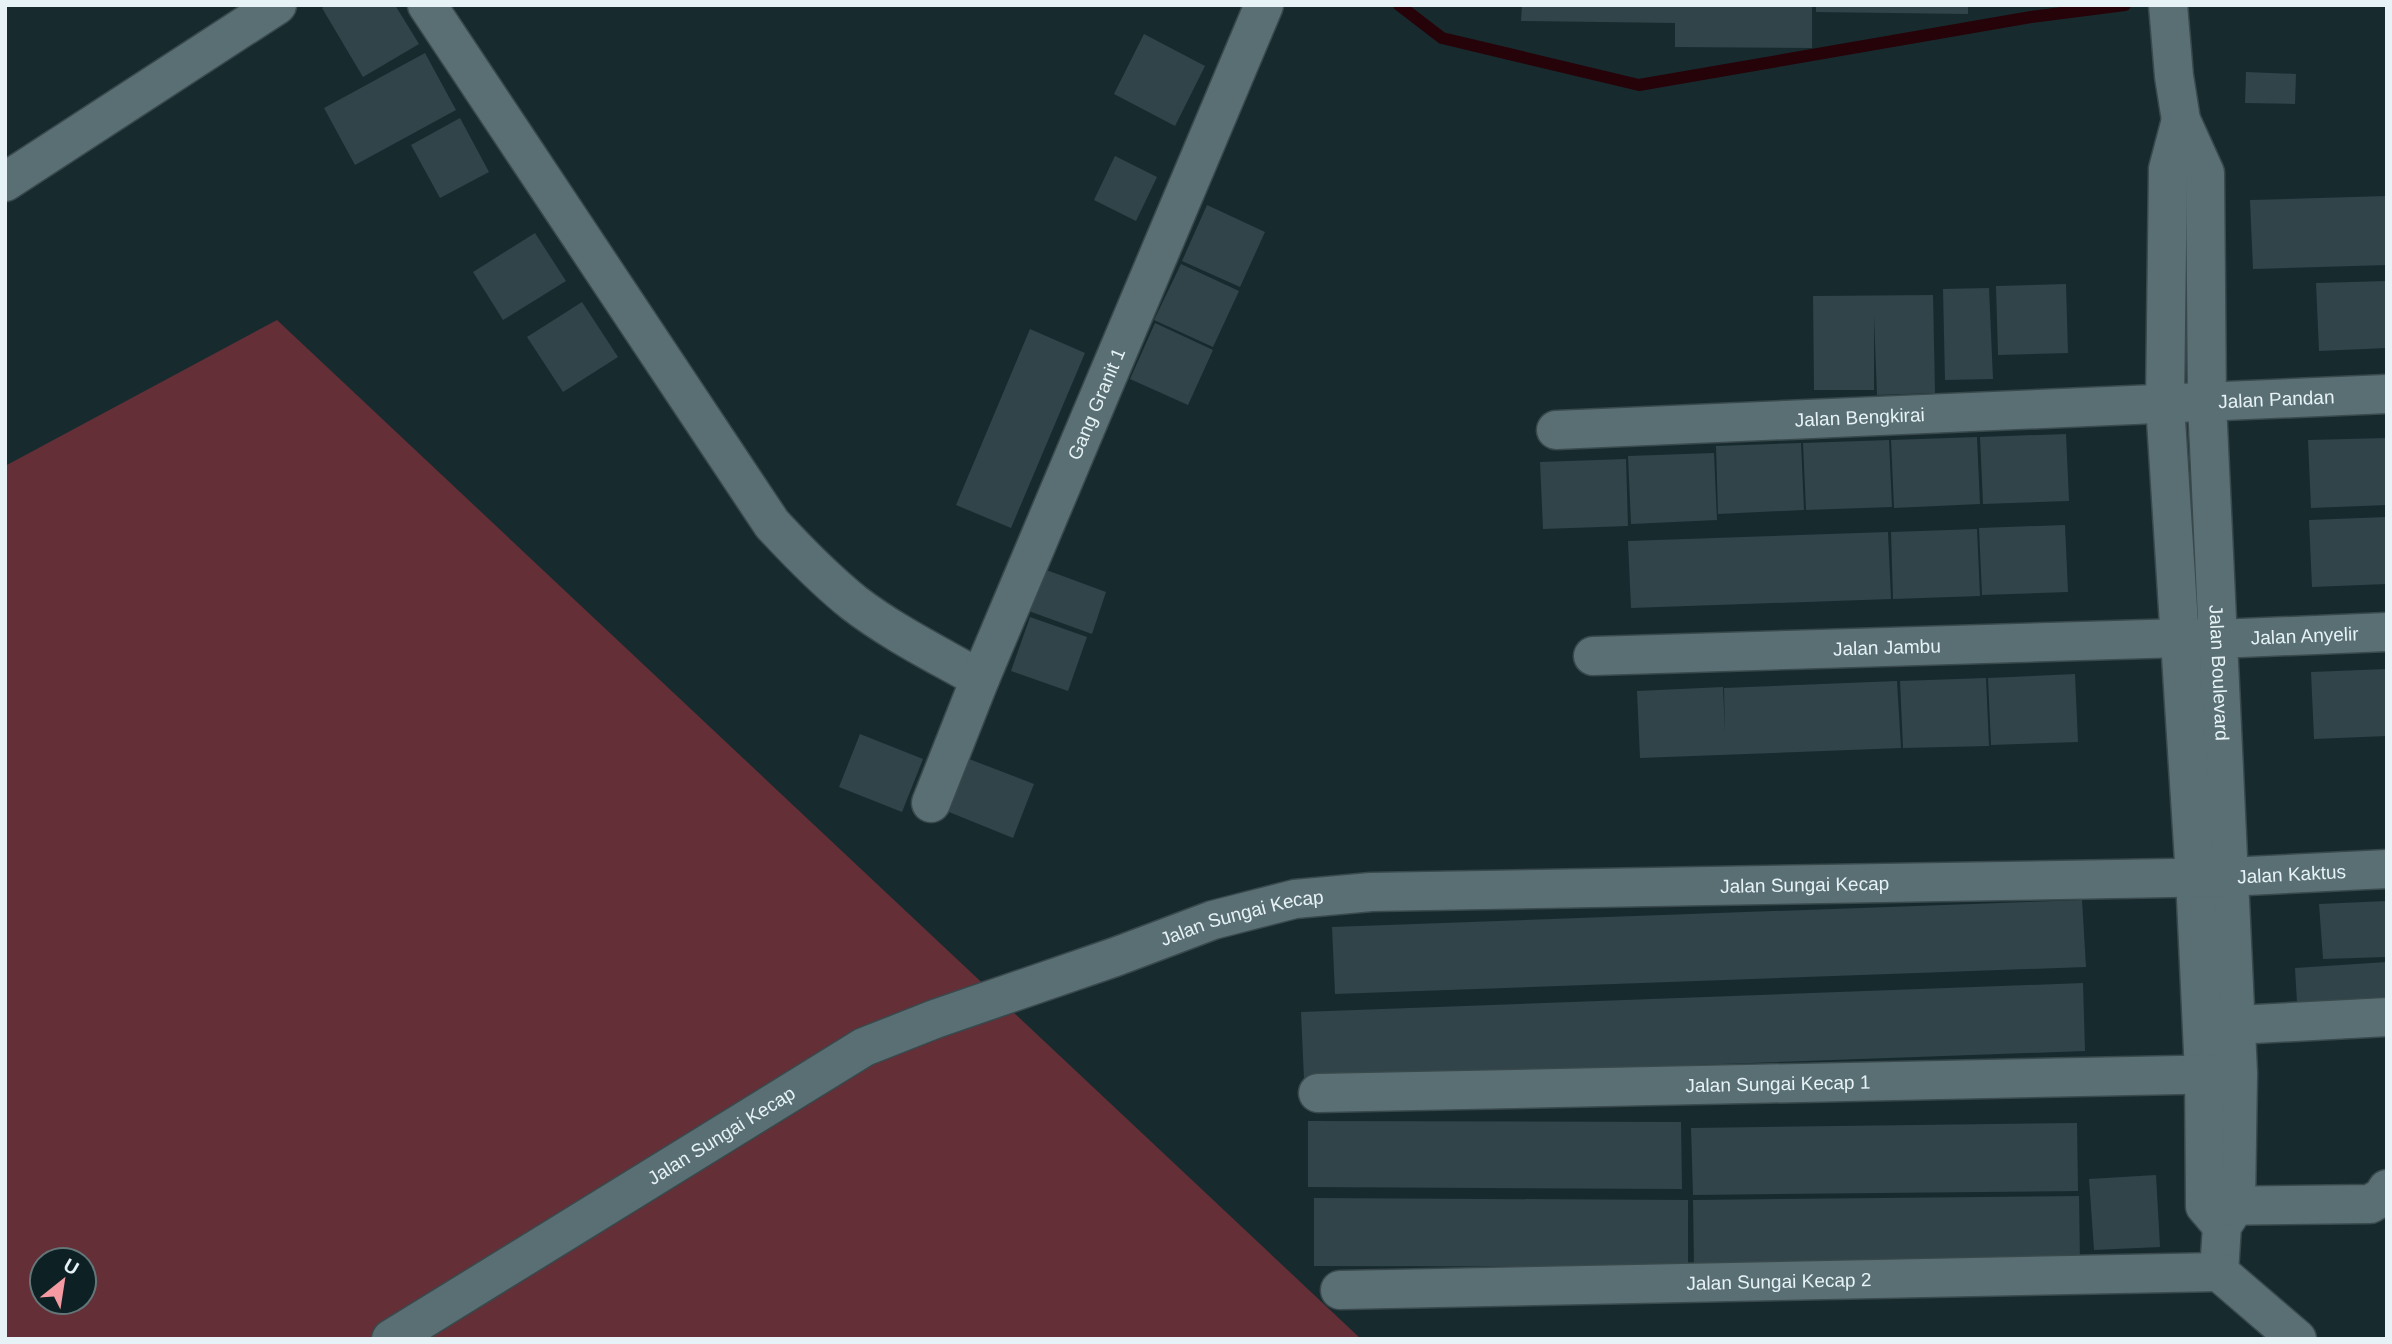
<svg xmlns="http://www.w3.org/2000/svg" width="2392" height="1344" viewBox="0 0 2392 1344" font-family="Helvetica,sans-serif">
	<style>
		.green { fill: #642f36; fill-rule: evenodd }
		.lines { fill: none; stroke-linecap: round; stroke-linejoin: round }
		.stream { stroke: #260309; stroke-width: 12 }
		.building { fill: #304449 }
		.minor-casing { stroke: #39494c; stroke-width: 41 }
		.minor { stroke: #596f74; stroke-width: 38 }
		.labels { text-anchor: middle; stroke-width: 5; stroke-linejoin: round; paint-order: stroke }
		.street-label { font-size: 19px; fill: #e6f2f5; stroke: #0d2125 }
	</style>
	<rect width="100%" height="100%" fill="#172b2f"/>
	<path class="green" d="M 277,320 L 1361,1339 L 5,1339 L 5,466 ZM 42,1260 L 84,1260 L 84,1302 L 42,1302 Z"/>
	<g class="lines">
		<path class="stream" d="M 1399,5 L 1442,38 L 1639,85 L 2031,17 L 2125,5"/>
	</g>
	<g class="building">
		<path d="M 327,5 L 395,5 L 419,44 L 363,77 L 322,8 Z"/>
		<path d="M 1522,5 L 1812,5 L 1812,48 L 1675,47 L 1675,23 L 1521,21 Z"/>
		<path d="M 1816,5 L 1968,5 L 1968,14 L 1816,12 Z"/>
		<path d="M 1144,34 L 1205,66 L 1175,126 L 1114,94 Z"/>
		<path d="M 425,53 L 456,110 L 355,165 L 324,108 Z"/>
		<path d="M 2246,72 L 2296,74 L 2295,104 L 2245,103 Z"/>
		<path d="M 460,118 L 489,172 L 440,198 L 411,145 Z"/>
		<path d="M 1115,156 L 1157,177 L 1136,221 L 1094,200 Z"/>
		<path d="M 2387,196 L 2387,265 L 2253,269 L 2250,200 Z"/>
		<path d="M 1207,205 L 1265,232 L 1240,287 L 1182,261 Z"/>
		<path d="M 535,233 L 566,281 L 503,320 L 473,272 Z"/>
		<path d="M 1181,264 L 1239,291 L 1213,347 L 1154,320 Z"/>
		<path d="M 2387,281 L 2387,348 L 2319,351 L 2316,283 Z"/>
		<path d="M 2066,284 L 2068,353 L 1998,355 L 1996,286 Z"/>
		<path d="M 1989,288 L 1993,379 L 1945,380 L 1943,289 Z"/>
		<path d="M 1933,295 L 1935,393 L 1877,395 L 1874,316 L 1874,390 L 1814,390 L 1813,296 Z"/>
		<path d="M 582,302 L 618,357 L 563,392 L 527,337 Z"/>
		<path d="M 1155,323 L 1213,350 L 1188,405 L 1130,379 Z"/>
		<path d="M 1030,329 L 1085,353 L 1011,528 L 956,505 Z"/>
		<path d="M 2066,434 L 2069,501 L 1983,504 L 1980,437 Z"/>
		<path d="M 1977,437 L 1980,504 L 1894,508 L 1891,440 Z"/>
		<path d="M 2387,438 L 2387,505 L 2311,508 L 2308,440 Z"/>
		<path d="M 1889,440 L 1892,507 L 1806,510 L 1803,443 Z"/>
		<path d="M 1801,443 L 1804,510 L 1718,514 L 1716,446 Z"/>
		<path d="M 1714,453 L 1717,520 L 1631,524 L 1628,456 Z"/>
		<path d="M 1626,459 L 1628,526 L 1543,529 L 1540,462 Z"/>
		<path d="M 2387,517 L 2387,584 L 2312,587 L 2309,520 Z"/>
		<path d="M 2065,525 L 2068,592 L 1982,595 L 1979,528 Z"/>
		<path d="M 1977,529 L 1980,596 L 1893,599 L 1891,532 Z"/>
		<path d="M 1888,532 L 1891,599 L 1631,608 L 1628,541 Z"/>
		<path d="M 1041,568 L 1106,592 L 1092,634 L 1026,610 Z"/>
		<path d="M 1030,617 L 1087,637 L 1068,691 L 1011,671 Z"/>
		<path d="M 2387,669 L 2387,736 L 2314,739 L 2311,672 Z"/>
		<path d="M 2075,674 L 2078,742 L 1991,745 L 1988,678 Z"/>
		<path d="M 1986,678 L 1989,746 L 1903,748 L 1900,681 Z"/>
		<path d="M 1897,681 L 1901,748 L 1640,758 L 1637,691 L 1723,687 L 1725,733 L 1724,688 Z"/>
		<path d="M 860,734 L 923,759 L 902,812 L 839,787 Z"/>
		<path d="M 969,759 L 1034,784 L 1013,838 L 949,812 Z"/>
		<path d="M 2082,900 L 2086,967 L 1335,994 L 1332,927 Z"/>
		<path d="M 2387,901 L 2387,957 L 2323,959 L 2319,904 Z"/>
		<path d="M 2387,962 L 2387,998 L 2297,1003 L 2295,968 Z"/>
		<path d="M 2083,983 L 2085,1051 L 1304,1079 L 1301,1012 Z"/>
		<path d="M 1308,1121 L 1681,1122 L 1682,1189 L 1308,1187 Z"/>
		<path d="M 2077,1123 L 2078,1191 L 1693,1195 L 1691,1128 Z"/>
		<path d="M 2156,1175 L 2160,1247 L 2094,1250 L 2089,1179 Z"/>
		<path d="M 2079,1196 L 2080,1263 L 1694,1268 L 1693,1200 Z"/>
		<path d="M 1314,1198 L 1688,1200 L 1688,1267 L 1314,1266 Z"/>
	</g>
	<g class="lines">
		<g class="minor-casing">
			<g id="minor">
				<path d="M 427,5 L 772,524 C 798,552 824,579 854,603 C 893,633 938,655 980,679"/>
				<path id="s1" d="M 2168,5 L 2174,76 L 2181,120 L 2205,173 L 2207,403 L 2238,1073 L 2236,1205 L 2222,1226 L 2219,1272"/>
				<path d="M 2181,120 L 2168,169 L 2165,404 L 2195,877 L 2204,1074 L 2205,1206 L 2222,1226"/>
				<path d="M 5,182 L 277,5"/>
				<path id="s2" d="M 1556,430 L 2387,394"/>
				<path id="s3" d="M 1593,656 L 2181,638 L 2217,639 L 2387,632"/>
				<path id="s4" d="M 931,803 L 980,679 L 1264,5"/>
				<path d="M 2236,1025 L 2387,1017"/>
				<path id="s5" d="M 1318,1093 L 2229,1074"/>
				<path d="M 2210,1206 L 2370,1204 L 2382,1197 L 2387,1189"/>
				<path d="M 2219,1272 L 2297,1339"/>
				<path id="s6" d="M 1340,1290 L 2219,1272"/>
				<path id="s7" d="M 391,1339 L 864,1047 L 935,1019 L 1115,957 L 1213,920 L 1295,899 L 1371,892 L 2227,877 L 2387,869"/>
			</g>
		</g>
		<use href="#minor" class="minor"/>
	</g>
	<g class="labels">
		<g class="street-label">
			<text dy="7" stroke="none"><textPath href="#s2" startOffset="721">Jalan Pandan</textPath></text>
			<text dy="7" stroke="none"><textPath href="#s4" startOffset="432">Gang Granit 1</textPath></text>
			<text dy="7" stroke="none"><textPath href="#s2" startOffset="304">Jalan Bengkirai</textPath></text>
			<text dy="7" stroke="none"><textPath href="#s3" startOffset="712">Jalan Anyelir</textPath></text>
			<text dy="7" stroke="none"><textPath href="#s3" startOffset="294">Jalan Jambu</textPath></text>
			<text dy="7" stroke="none"><textPath href="#s1" startOffset="674">Jalan Boulevard</textPath></text>
			<text dy="7" stroke="none"><textPath href="#s7" startOffset="2009">Jalan Kaktus</textPath></text>
			<text dy="7" stroke="none"><textPath href="#s7" startOffset="1522">Jalan Sungai Kecap</textPath></text>
			<text dy="7" stroke="none"><textPath href="#s7" startOffset="956">Jalan Sungai Kecap</textPath></text>
			<text dy="7" stroke="none"><textPath href="#s5" startOffset="460">Jalan Sungai Kecap 1</textPath></text>
			<text dy="7" stroke="none"><textPath href="#s7" startOffset="388">Jalan Sungai Kecap</textPath></text>
			<text dy="7" stroke="none"><textPath href="#s6" startOffset="439">Jalan Sungai Kecap 2</textPath></text>
		</g>
	</g>
	<rect width="2392" height="1344" fill="none" stroke="#e6f2f5" stroke-width="14"/>
	<g transform="translate(63 1281) rotate(30)"><circle r="33" fill="#0d2125" stroke="#647578" stroke-width="2"/>
	<path d="M0-5L12 26L0 18L-12 26Z" fill="#f49aa3"/>
	<text y="-10" font-size="19" font-weight="bold" text-anchor="middle" fill="#e6f2f5">U</text>
	</g>
</svg>
